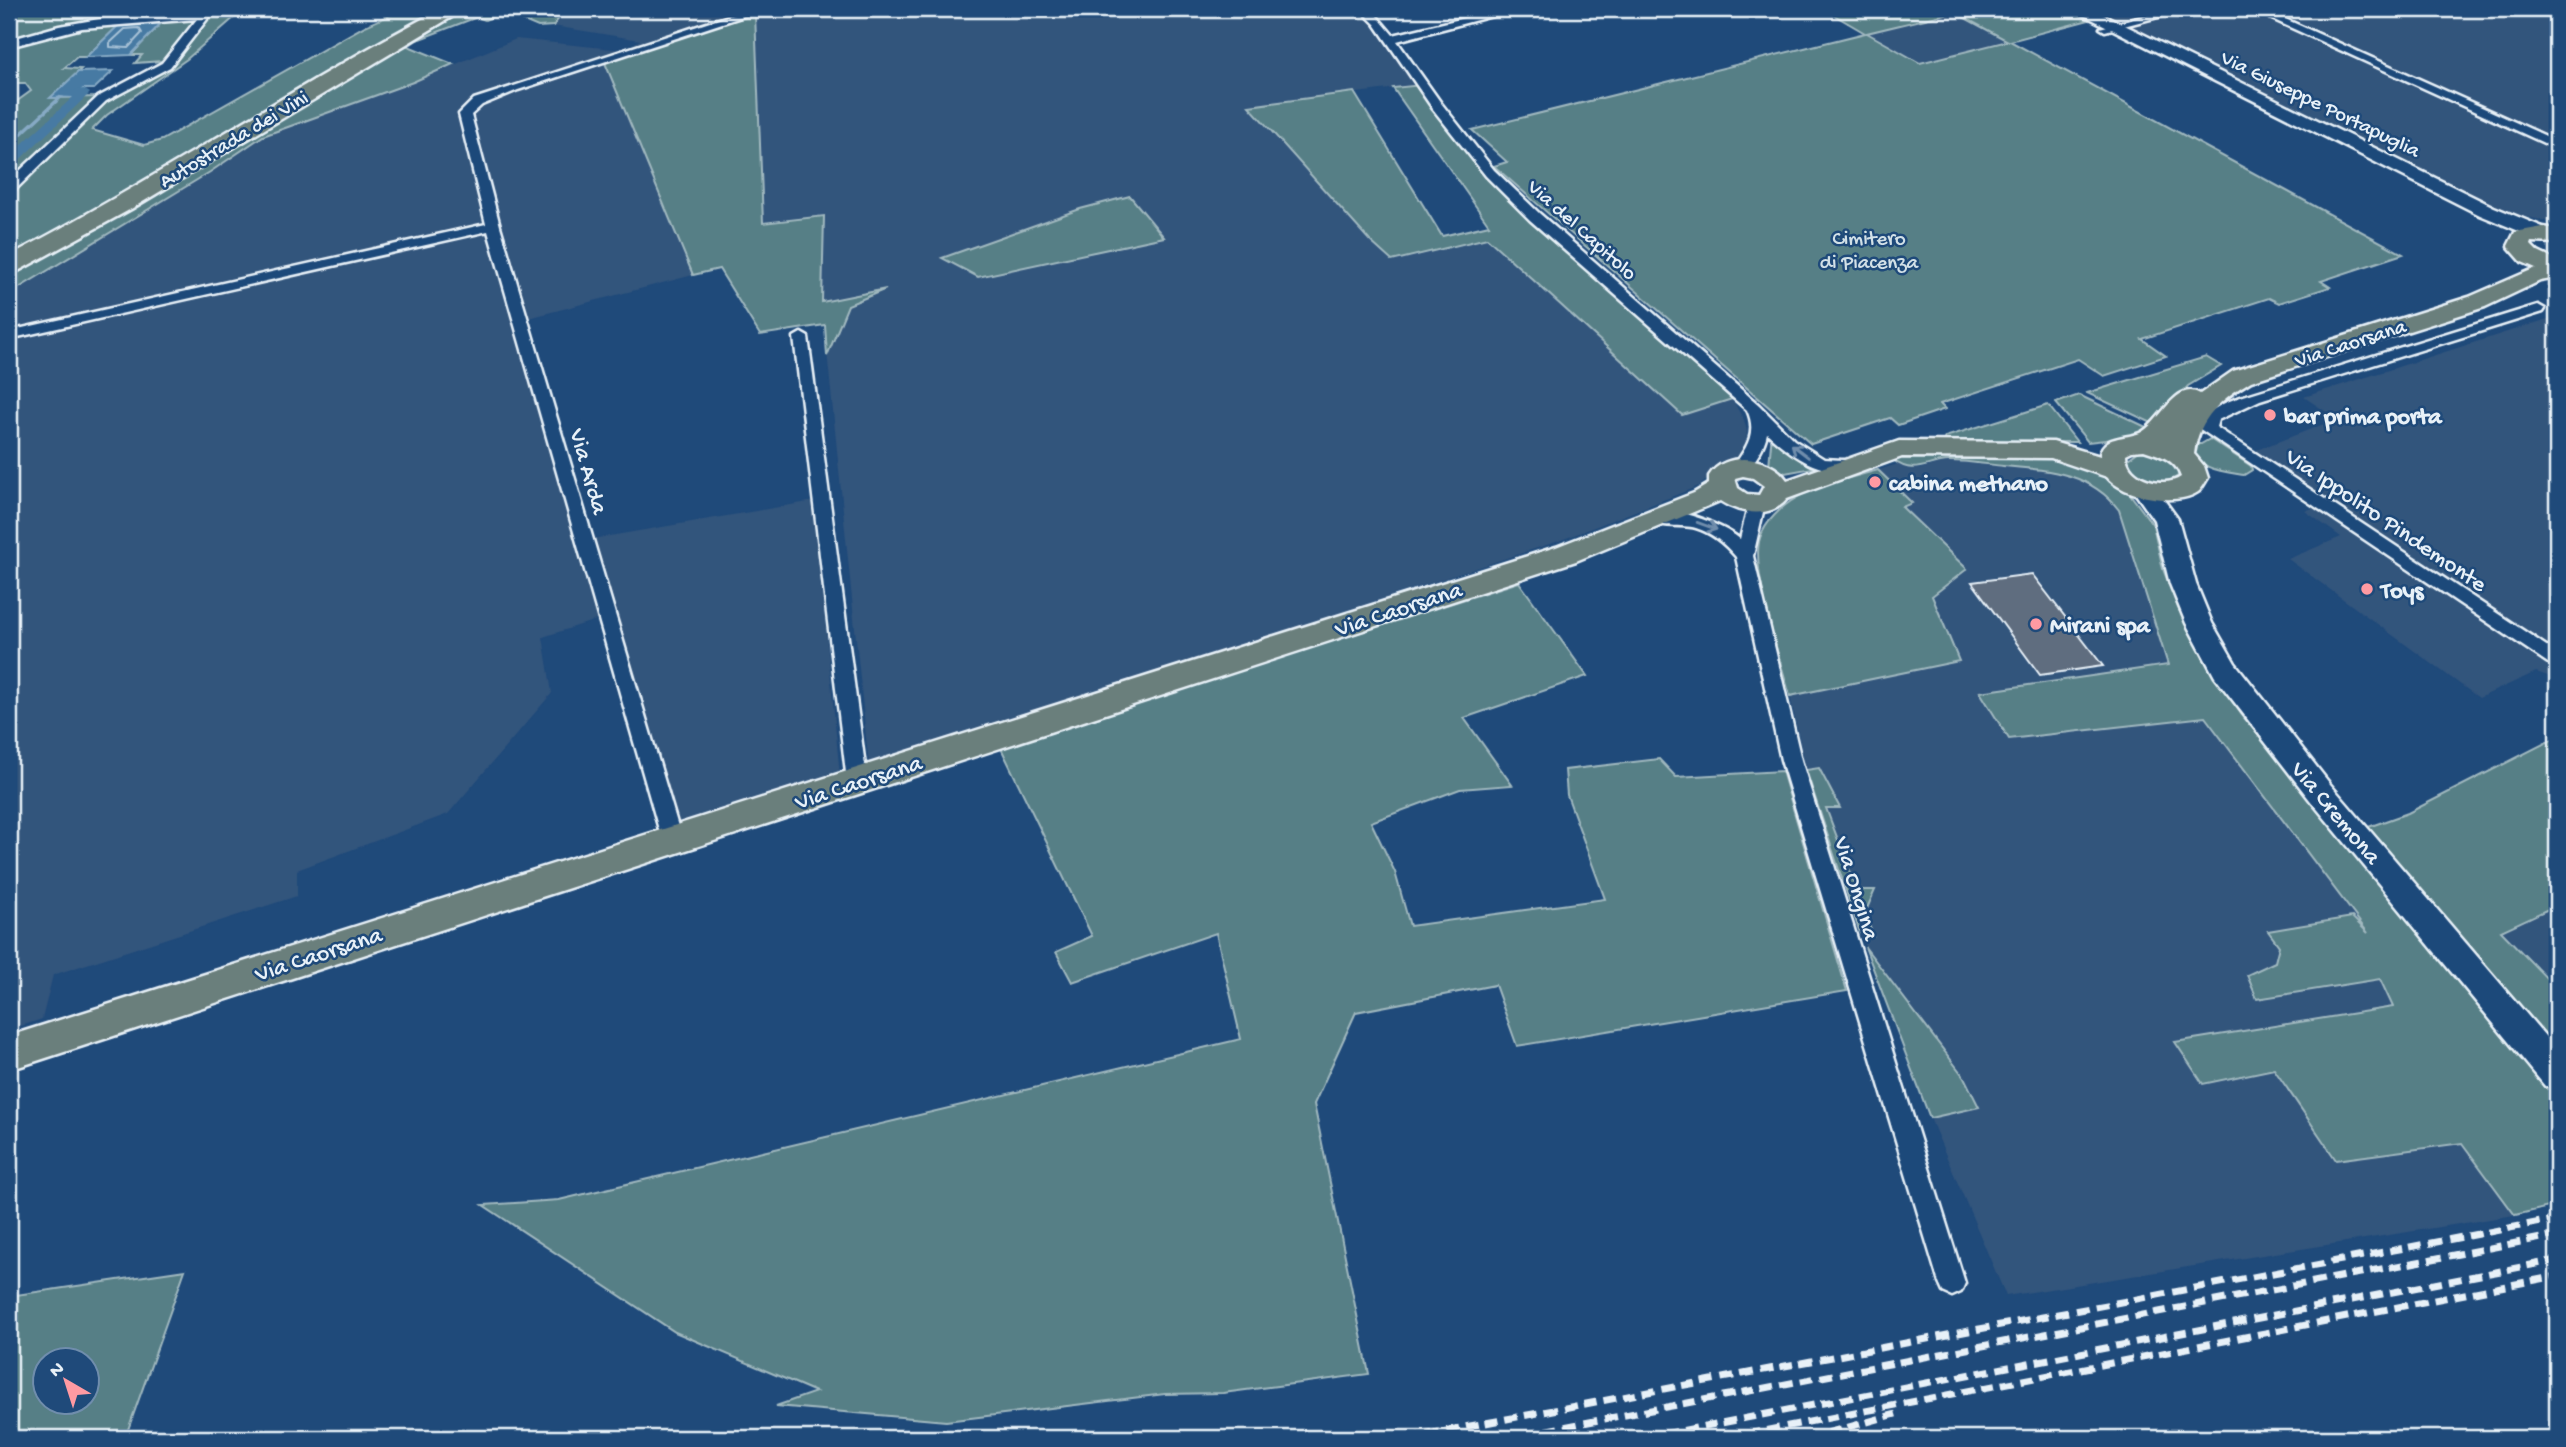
<svg xmlns="http://www.w3.org/2000/svg" width="2566" height="1447" viewBox="0 0 2566 1447" font-family="'Gochi Hand',sans-serif">
	<style>
		.built { fill: #32547c }
		.green { fill: #577f86; stroke: #a0b8bf; stroke-width: 2; fill-rule: evenodd }
		.water { fill: #467aa3; stroke: #87aac5; stroke-width: 2 }
		.lines { fill: none; stroke-linecap: round; stroke-linejoin: round }
		.shore { stroke: #a7c1d6; stroke-width: 2 }
		.stream { stroke: #87aac5; stroke-width: 3.5 }
		.canal { fill: #467aa3; fill-rule: evenodd }
		.building { fill: #5f6d7f; stroke: #e8f1f8; stroke-width: 2 }
		.minor-casing { stroke: #e8f1f8; stroke-width: 5 }
		.secondary-casing { stroke: #e8f1f8; stroke-width: 5 }
		.primary-casing { stroke: #e8f1f8; stroke-width: 5 }
		.motorway-casing { stroke: #e8f1f8; stroke-width: 5 }
		.minor { fill: #1f4a7a; fill-rule: evenodd }
		.secondary { fill: #1f4a7a; fill-rule: evenodd }
		.primary { fill: #6b7f7c; fill-rule: evenodd }
		.motorway { fill: #6b7f7c; fill-rule: evenodd }
		.rail { stroke: #e8f1f8; stroke-width: 7; stroke-dasharray: 13 7; stroke-linecap: butt }
		.oneway { stroke: #6f8dac }
		.poi-dot { fill: #ff9aa2; stroke: #1f4a7a; stroke-width: 2.5 }
		.labels { text-anchor: middle; stroke-width: 5; stroke-linejoin: round; paint-order: stroke }
		.far-street-label { font-size: 21px; fill: #e8f1f8; stroke: #1f4a7a }
		.far-park-label { font-size: 21px; fill: #d2e0e7; stroke: #1f4a7a }
		.poi-label { font-size: 24px; font-weight: bold; fill: #e8f1f8; stroke: #1f4a7a; text-anchor: start }
		.street-label { font-size: 24px; fill: #e8f1f8; stroke: #1f4a7a }
	</style>
	<rect width="100%" height="100%" fill="#1f4a7a"/>
	<filter id="ink" filterUnits="userSpaceOnUse"><feTurbulence type="fractalNoise" baseFrequency=".0143" numOctaves="2"/><feDisplacementMap in="SourceGraphic" scale="14" xChannelSelector="R" yChannelSelector="G"/><feConvolveMatrix kernelMatrix="1 2 1 2 8 2 1 2 1" color-interpolation-filters="sRGB"/></filter>
	<g filter="url(#ink)">
		<g class="built">
			<path d="M 589,9 L 1364,9 L 1377,22 L 1422,85 L 1249,106 L 1392,261 L 1487,238 L 1682,415 L 1732,399 L 1744,420 L 1747,431 L 1746,444 L 1739,455 L 1699,486 L 1559,541 L 869,767 L 822,302 L 823,217 L 762,224 L 755,14 L 623,50 L 603,59 L 693,275 L 521,320 L 586,540 L 814,501 L 840,776 L 681,829 L 609,620 L 599,619 L 543,637 L 552,693 L 448,814 L 297,870 L 297,896 L 53,975 L 42,1019 L 9,1030 L 9,294 L 210,172 L 263,136 L 413,82 L 516,39 L 623,50 L 640,40 L 553,26 L 560,17 Z"/>
			<path d="M 2072,9 L 2557,9 L 2557,223 L 2501,212 Z"/>
			<path d="M 1954,12 L 2009,41 L 1920,63 L 1866,33 Z"/>
			<path d="M 2557,316 L 2557,679 L 2536,672 L 2479,698 L 2288,559 L 2341,537 L 2305,511 L 2320,505 L 2246,454 L 2337,419 L 2304,397 Z"/>
			<path d="M 1946,461 L 2054,470 L 2087,481 L 2107,495 L 2119,510 L 2168,665 L 1981,692 L 2009,739 L 2205,717 L 2498,1106 L 2463,1143 L 2515,1215 L 2006,1296 L 1930,1118 L 1865,947 L 1806,770 L 1790,696 L 1958,661 L 1931,596 L 1967,569 L 1902,506 L 1912,503 L 1878,470 L 1898,464 L 1920,469 Z"/>
			<path d="M 2557,905 L 2557,987 L 2501,930 Z"/>
		</g>
		<g class="green">
			<path d="M 9,9 L 244,9 L 187,59 L 107,115 L 92,130 L 144,145 L 162,140 L 365,26 L 404,9 L 589,9 L 560,17 L 553,26 L 538,27 L 503,12 L 485,20 L 477,17 L 417,40 L 408,46 L 453,64 L 413,82 L 263,136 L 210,172 L 9,294 L 9,107 L 31,91 L 25,83 L 9,83 ZM 163,21 L 131,55 L 142,55 L 135,63 L 163,61 L 159,66 L 98,97 L 51,98 L 81,69 L 64,68 L 77,57 L 86,57 L 122,22 Z"/>
			<path d="M 1824,9 L 2066,9 L 2089,20 L 2010,41 L 2403,254 L 2321,281 L 2330,287 L 2279,303 L 2269,298 L 2142,339 L 2166,356 L 2104,376 L 2078,359 L 1940,404 L 1945,409 L 1898,425 L 1890,418 L 1811,444 L 1494,166 L 1507,162 L 1472,130 L 1865,33 ZM 1954,12 L 2008,41 L 1920,63 L 1867,33 Z"/>
			<path d="M 755,13 L 763,223 L 824,216 L 822,302 L 886,289 L 848,305 L 827,356 L 825,325 L 760,335 L 719,269 L 693,275 L 603,58 L 623,50 Z"/>
			<path d="M 1422,85 L 1528,215 L 1732,399 L 1682,415 L 1487,238 L 1392,261 L 1370,241 L 1249,106 L 1354,92 L 1442,236 L 1489,225 L 1393,88 Z"/>
			<path d="M 1130,196 L 1164,237 L 978,277 L 942,258 L 1080,209 Z"/>
			<path d="M 2206,357 L 2221,366 L 2188,386 L 2154,424 L 2087,393 Z"/>
			<path d="M 2079,395 L 2148,428 L 2123,438 L 2088,442 L 2056,403 Z"/>
			<path d="M 2048,405 L 2077,442 L 1943,442 L 1945,437 Z"/>
			<path d="M 1772,432 L 1813,468 L 1785,473 L 1769,466 Z"/>
			<path d="M 2210,439 L 2251,466 L 2252,470 L 2244,475 C 2218,471 2199,470 2187,444 L 2201,444 Z"/>
			<path d="M 2139,451 L 2160,454 L 2177,465 L 2178,476 C 2163,487 2130,480 2128,459 Z"/>
			<path d="M 1908,456 L 2056,457 L 2095,471 L 2127,490 L 2153,525 L 2163,569 L 2178,608 L 2218,680 L 2241,714 L 2340,837 L 2408,813 L 2557,737 L 2557,905 L 2501,931 L 2557,989 L 2557,1205 L 2515,1215 L 2462,1143 L 2336,1160 L 2274,1069 L 2203,1084 L 2175,1042 L 2393,1007 L 2380,979 L 2257,999 L 2247,975 L 2275,962 L 2279,946 L 2268,931 L 2352,917 L 2368,933 L 2205,717 L 2009,739 L 1980,692 L 2168,665 L 2119,510 C 2090,472 2048,470 2003,466 C 1985,464 1967,461 1949,461 C 1928,461 1915,477 1893,460 Z"/>
			<path d="M 1878,470 L 1912,503 L 1902,507 L 1967,569 L 1932,596 L 1959,661 L 1790,696 C 1781,662 1750,570 1760,538 C 1765,522 1782,506 1796,498 C 1820,484 1851,478 1878,470 Z"/>
			<path d="M 1519,582 L 1587,676 L 1464,718 L 1512,785 L 1460,789 L 1371,822 L 1395,872 L 1410,926 L 1605,899 L 1567,795 L 1565,770 L 1659,759 L 1676,777 L 1782,771 L 1847,991 L 1517,1046 L 1495,985 L 1356,1012 L 1314,1104 L 1369,1374 L 1223,1393 L 1165,1394 L 946,1421 L 776,1406 L 816,1392 L 675,1332 L 483,1205 L 559,1200 L 1241,1039 L 1216,933 L 1072,982 L 1056,952 L 1092,936 L 1000,746 Z"/>
			<path d="M 1819,768 L 1840,808 L 1826,808 L 1857,890 L 1875,890 L 1865,913 L 1873,936 L 1860,933 L 1806,770 Z"/>
			<path d="M 1865,947 L 1964,1077 L 1979,1107 L 1930,1118 Z"/>
			<path d="M 185,1270 L 125,1438 L 9,1438 L 9,1296 ZM 46,1360 L 88,1360 L 88,1402 L 46,1402 Z"/>
		</g>
		<g class="water">
			<path d="M 164,20 L 131,55 L 86,57 L 122,22 Z"/>
			<path d="M 113,71 L 94,89 L 83,89 L 74,97 L 50,98 L 78,72 Z"/>
		</g>
		<g class="lines">
			<path class="shore" d="M 139,28 L 142,33 L 128,48 L 110,47 L 110,43 L 125,29 Z"/>
			<path class="stream" d="M 9,145 L 63,95"/>
			<path class="canal" d="M 84,89 L 90,93 L 88,95 L 13,166 L 9,167 L 9,156 L 73,97 L 60,96 L 60,92 Z"/>
		</g>
		<path class="building" d="M 2032,574 L 2103,666 L 2040,675 L 1972,582 Z"/>
		<g class="lines">
			<g class="minor-casing">
				<g id="minor">
					<path d="M 205,9 L 215,9 L 170,67 L 106,101 L 14,191 L 9,192 L 9,181 L 98,97 L 162,63 L 197,19 L 82,28 L 9,47 L 9,40 L 59,26 L 105,18 L 202,12 Z"/>
					<path d="M 750,9 L 765,9 L 518,90 L 482,105 L 471,115 L 500,226 L 682,840 L 679,846 L 672,848 L 665,846 L 662,840 L 488,231 L 9,339 L 9,331 L 486,224 L 459,114 L 474,99 Z"/>
					<path d="M 1360,9 L 1371,9 L 1393,35 L 1502,9 L 1519,9 L 1397,41 L 1441,103 L 1494,170 L 1540,214 L 1759,405 L 1794,440 L 1824,459 L 1860,461 L 1862,465 L 1860,469 C 1823,478 1793,457 1767,433 C 1764,448 1756,459 1747,471 L 1735,471 L 1733,467 C 1746,449 1758,433 1747,410 L 1530,220 L 1486,176 L 1433,109 L 1375,24 Z"/>
					<path d="M 2171,9 L 2188,9 L 2105,31 L 2100,28 Z"/>
					<path d="M 2250,9 L 2263,9 L 2557,141 L 2557,149 Z"/>
					<path d="M 2538,305 L 2545,309 L 2543,312 L 2260,400 L 2218,420 L 2216,427 L 2557,653 L 2557,669 L 2200,429 C 2206,407 2229,401 2250,394 Z"/>
					<path d="M 801,333 L 808,337 L 867,781 L 864,787 L 857,789 L 850,787 L 847,781 L 794,337 Z"/>
					<path d="M 1757,498 L 1765,503 L 1753,556 L 1801,760 L 1965,1283 L 1961,1292 L 1952,1296 L 1943,1292 L 1939,1283 L 1781,760 L 1736,557 C 1725,544 1713,533 1696,528 C 1683,524 1657,529 1649,518 C 1664,499 1725,526 1740,539 L 1749,503 Z"/>
				</g>
			</g>
			<g class="secondary-casing">
				<g id="secondary">
					<path d="M 2072,9 L 2092,9 L 2494,207 L 2550,230 L 2553,234 L 2550,238 L 2536,238 L 2480,215 Z"/>
					<path d="M 2143,479 L 2151,482 L 2178,519 L 2196,584 L 2212,623 L 2235,663 L 2330,784 L 2557,1050 L 2557,1091 L 2545,1086 L 2310,800 L 2215,677 L 2186,623 L 2170,584 L 2154,520 L 2131,487 L 2135,482 Z"/>
				</g>
			</g>
			<g class="primary-casing">
				<path id="primary" d="M 2543,227 L 2557,229 L 2557,243 L 2532,242 L 2531,245 L 2538,252 L 2557,261 L 2557,278 L 2540,281 L 2485,307 L 2251,381 C 2221,399 2199,417 2194,454 L 2204,466 L 2208,478 C 2205,482 2202,489 2198,492 C 2176,507 2123,497 2107,477 L 2051,458 L 1902,457 L 1787,499 C 1771,519 1740,514 1720,501 L 1576,561 L 9,1070 L 9,1036 L 1556,547 L 1694,493 L 1709,484 L 1709,476 C 1725,450 1771,456 1787,480 L 1899,441 L 2053,442 L 2100,456 C 2101,435 2126,439 2140,433 C 2160,424 2176,379 2200,394 L 2233,371 L 2469,297 L 2536,268 L 2522,262 L 2508,246 L 2515,232 ZM 2144,450 C 2160,455 2176,460 2181,477 C 2165,489 2126,479 2126,454 L 2132,451 ZM 1743,476 L 1753,478 L 1764,486 L 1759,495 L 1747,494 L 1738,488 L 1735,478 Z"/>
			</g>
			<g class="motorway-casing">
				<path id="motorway" d="M 441,9 L 465,9 L 131,209 L 18,271 L 9,273 L 9,256 C 156,180 294,86 441,9 Z"/>
			</g>
			<use href="#minor" class="minor"/>
			<use href="#secondary" class="secondary"/>
			<use href="#primary" class="primary"/>
			<use href="#motorway" class="motorway"/>
			<g class="rail">
				<path d="M 1407,1438 L 2557,1219"/>
				<path d="M 1506,1438 L 2557,1235"/>
				<path d="M 1644,1438 L 2557,1260"/>
				<path d="M 1727,1438 L 2557,1276"/>
				<path d="M 1809,1438 L 1896,1414"/>
			</g>
		</g>
		<defs><path id="oneway-shaft" d="M-6 0H5M1.5-3L5.5 0L1.5 3" fill="none" stroke-width="1.6" stroke-linecap="round" stroke-linejoin="round" transform="scale(1.75)"/></defs>
		<g class="oneway">
			<use href="#oneway-shaft" transform="translate(1800 451) rotate(-143)"/>
			<use href="#oneway-shaft" transform="translate(1707 526) rotate(20)"/>
		</g>
	</g>
	<g class="poi-dot">
		<circle cx="2270" cy="415" r="7"/>
		<circle cx="1875" cy="482" r="7"/>
		<circle cx="2367" cy="589" r="7"/>
		<circle cx="2036" cy="624" r="7"/>
	</g>
	<g class="labels">
		<g class="far-street-label">
			<text transform="translate(2321 103) rotate(26)" y="7">Via Giuseppe Portapuglia</text>
			<text transform="translate(233 138) rotate(-31)" y="7">Autostrada dei Vini</text>
			<text transform="translate(1583 229) rotate(42)" y="7">Via del Capitolo</text>
			<text transform="translate(2350 342) rotate(-18)" y="7">Via Caorsana</text>
		</g>
		<g class="far-park-label">
			<text x="1869" y="244">Cimitero<tspan x="1869" dy="24">di Piacenza</tspan></text>
		</g>
		<g class="poi-label">
			<text x="2284" y="423">bar prima porta</text>
			<text x="1889" y="490">cabina methano</text>
			<text x="2381" y="597">Toys</text>
			<text x="2050" y="632">Mirani spa</text>
		</g>
		<g class="street-label">
			<text transform="translate(590 471) rotate(74)" y="8">Via Arda</text>
			<text transform="translate(2387 519) rotate(34)" y="8">Via Ippolito Pindemonte</text>
			<text transform="translate(1398 608) rotate(-18)" y="8">Via Caorsana</text>
			<text transform="translate(858 781) rotate(-18)" y="8">Via Caorsana</text>
			<text transform="translate(2337 812) rotate(50)" y="8">Via Cremona</text>
			<text transform="translate(1858 888) rotate(73)" y="8">Via Ongina</text>
			<text transform="translate(318 953) rotate(-18)" y="8">Via Caorsana</text>
		</g>
	</g>
	<rect width="2566" height="1447" fill="none" stroke="#1f4a7a" stroke-width="35"/>
	<rect x="18" y="18" width="2531" height="1412" fill="none" stroke="#e8f1f8" stroke-width="2.5" filter="url(#ink)"/>
	<g transform="translate(66 1381) rotate(321)"><circle r="33" fill="#1f4a7a" stroke="#6f8dac" stroke-width="2"/>
	<path d="M0-5L12 26L0 18L-12 26Z" fill="#ff9aa2"/>
	<text y="-10" font-size="19" font-weight="bold" text-anchor="middle" fill="#e8f1f8">N</text>
	</g>
</svg>
